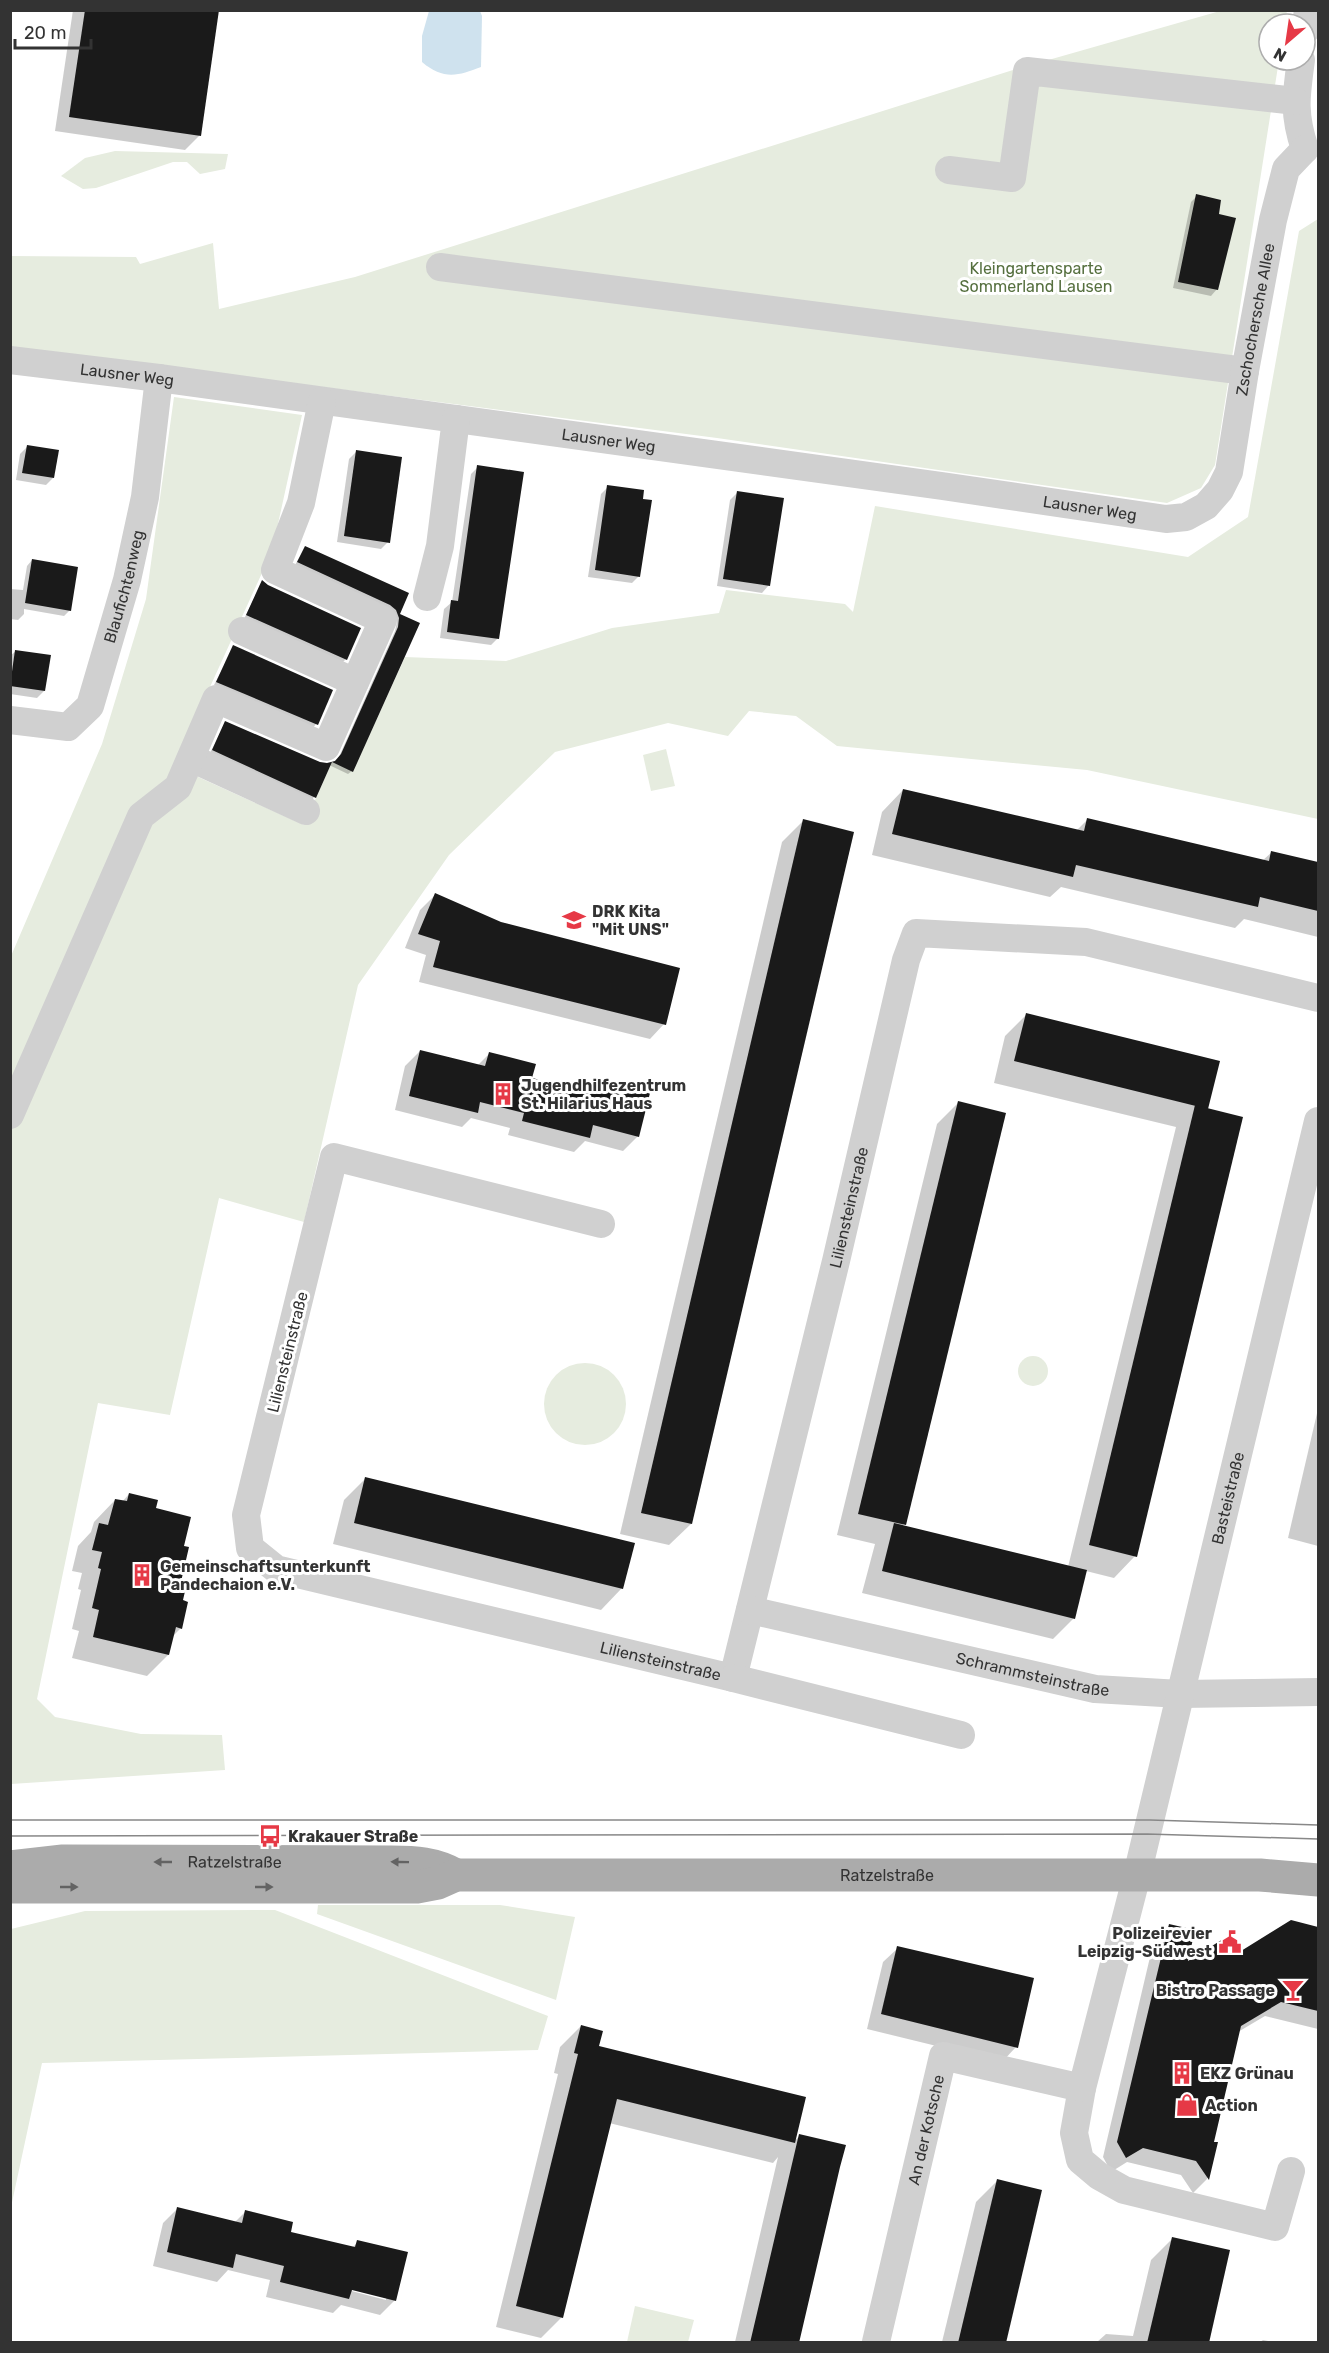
<svg xmlns="http://www.w3.org/2000/svg" width="1329" height="2353" viewBox="0 0 1329 2353" font-family="Rubik,sans-serif">
	<style>
		.green { fill: #e6ecdf }
		.water { fill: #cfe2ee }
		.shadow { fill: #0003; fill-rule: evenodd }
		.building { fill: #1a1a1a }
		.lines { fill: none; stroke-linecap: round; stroke-linejoin: round }
		.minor { stroke: #d0d0d0; stroke-width: 28 }
		.major { stroke: #ababab; stroke-width: 33 }
		.tram { stroke: #888; stroke-width: 1.5 }
		.oneway { fill: #636363 }
		.labels { text-anchor: middle; stroke-width: 6; stroke-linejoin: round; paint-order: stroke }
		.park-label { font-size: 16px; fill: #56703f; stroke: #fff }
		.street-label { font-size: 16px; fill: #333; stroke: #fff }
		.poi-label { font-size: 16px; font-weight: bold; fill: #333; stroke: #fff; text-anchor: start }
	</style>
	<rect width="100%" height="100%" fill="#fff"/>
	<g class="green">
		<path d="M 1220,11 L 1287,11 L 1284,24 L 1269,24 L 1269,60 L 1279,60 L 1215,465 L 1201,488 L 1167,503 L 717,438 L 11,347 L 11,256 L 136,257 L 140,264 L 213,243 L 219,309 L 355,277 L 1013,70 Z"/>
		<path d="M 115,151 L 228,154 L 225,169 L 200,174 L 187,162 L 173,162 L 96,188 L 83,189 L 61,176 L 85,158 Z"/>
		<path d="M 1318,219 L 1318,819 L 1087,770 L 837,746 L 796,716 L 749,711 L 728,736 L 668,723 L 555,752 L 449,855 L 358,985 L 304,1222 L 219,1198 L 170,1415 L 98,1403 L 37,1699 L 55,1717 L 141,1734 L 222,1735 L 225,1770 L 11,1784 L 11,956 L 102,744 L 146,599 L 174,397 L 302,415 L 272,551 L 174,766 L 304,825 L 332,762 L 353,771 L 405,657 L 506,661 L 612,628 L 719,613 L 726,590 L 845,604 L 853,612 L 875,506 L 1188,557 L 1248,517 L 1299,231 Z"/>
		<path d="M 666,749 L 675,786 L 651,791 L 643,755 Z"/>
		<circle cx="1033" cy="1371" r="15"/>
		<circle cx="585" cy="1404" r="41"/>
		<path d="M 318,1905 L 500,1905 L 575,1917 L 556,2000 L 317,1914 Z"/>
		<path d="M 275,1910 L 548,2016 L 538,2050 L 42,2063 L 11,2207 L 11,1929 L 85,1911 Z"/>
		<path d="M 635,2306 L 694,2320 L 688,2342 L 627,2342 Z"/>
	</g>
	<path class="water" d="M 429,11 L 480,11 L 482,16 L 481,67 C 458,76 443,80 422,62 L 422,36 Z"/>
	<g class="shadow">
		<path d="M 73,10 L 214,10 L 199,136 L 185,150 L 55,131 Z"/>
		<path d="M 1197,196 L 1217,216 L 1217,289 L 1211,296 L 1173,288 L 1191,202 Z"/>
		<path d="M 27,447 L 53,478 L 46,485 L 16,480 L 20,454 Z"/>
		<path d="M 357,451 L 388,542 L 381,549 L 337,542 L 349,459 Z"/>
		<path d="M 478,467 L 498,638 L 491,645 L 440,638 L 444,609 L 452,602 L 471,474 Z"/>
		<path d="M 608,487 L 639,576 L 632,583 L 588,577 L 601,494 Z"/>
		<path d="M 737,493 L 769,585 L 762,593 L 717,586 L 730,500 Z"/>
		<path d="M 305,548 L 407,594 L 398,614 L 418,624 L 352,771 L 348,774 L 329,765 L 312,801 L 210,753 L 225,723 L 320,764 L 327,765 L 338,759 L 395,631 L 397,622 L 393,613 L 295,565 Z"/>
		<path d="M 32,560 L 70,610 L 64,616 L 24,609 L 24,614 L 18,620 L 10,619 L 10,589 L 23,590 L 27,566 Z"/>
		<path d="M 262,582 L 346,659 L 342,663 L 244,619 Z"/>
		<path d="M 234,646 L 331,691 L 316,724 L 313,728 L 214,685 Z"/>
		<path d="M 16,651 L 44,691 L 37,698 L 10,694 L 10,656 Z"/>
		<path d="M 903,790 L 1076,831 L 1087,820 L 1262,861 L 1272,852 L 1318,863 L 1318,937 L 1244,919 L 1235,928 L 1061,887 L 1050,897 L 872,855 L 882,812 Z"/>
		<path d="M 803,821 L 691,1524 L 669,1545 L 620,1534 L 782,842 Z"/>
		<path d="M 435,895 L 664,1024 L 650,1039 L 419,982 L 426,955 L 405,948 L 420,910 Z"/>
		<path d="M 1026,1015 L 1207,1108 L 1135,1556 L 1114,1578 L 1086,1571 L 1074,1618 L 1053,1639 L 862,1593 L 875,1544 L 837,1535 L 937,1124 L 958,1103 L 903,1526 L 1068,1567 L 1176,1127 L 994,1083 L 1005,1036 Z"/>
		<path d="M 420,1051 L 478,1065 L 489,1054 L 531,1079 L 592,1094 L 602,1083 L 638,1136 L 623,1151 L 585,1141 L 574,1152 L 508,1135 L 510,1128 L 471,1118 L 462,1127 L 395,1110 L 405,1066 Z"/>
		<path d="M 1318,1409 L 1318,1546 L 1288,1538 Z"/>
		<path d="M 365,1479 L 622,1588 L 601,1610 L 333,1544 L 344,1500 Z"/>
		<path d="M 129,1494 L 154,1510 L 182,1547 L 178,1587 L 181,1601 L 181,1628 L 173,1636 L 168,1655 L 147,1676 L 72,1658 L 79,1631 L 72,1629 L 81,1590 L 78,1589 L 82,1573 L 72,1571 L 78,1546 L 91,1532 L 94,1522 L 115,1500 L 122,1502 Z"/>
		<path d="M 1291,1922 L 1318,1929 L 1318,2029 L 1265,2016 L 1238,2032 L 1212,2143 L 1216,2144 L 1207,2179 L 1193,2193 L 1181,2175 L 1127,2162 L 1111,2172 L 1103,2157 L 1154,1940 L 1169,1926 L 1185,1965 L 1241,1953 Z"/>
		<path d="M 898,1948 L 1016,2047 L 1002,2062 L 867,2029 L 883,1962 Z"/>
		<path d="M 581,2026 L 597,2047 L 793,2142 L 800,2136 L 798,2342 L 735,2342 L 778,2157 L 773,2163 L 609,2123 L 562,2317 L 541,2338 L 496,2327 L 558,2074 L 554,2073 L 560,2047 Z"/>
		<path d="M 997,2181 L 1004,2342 L 942,2342 L 976,2202 Z"/>
		<path d="M 178,2208 L 235,2222 L 245,2212 L 289,2233 L 352,2248 L 358,2242 L 395,2300 L 380,2315 L 341,2305 L 333,2313 L 266,2297 L 270,2280 L 228,2270 L 217,2282 L 153,2266 L 163,2223 ZM 345,2286 L 386,2297 L 386,2300 L 344,2289 Z"/>
		<path d="M 1172,2239 L 1207,2342 L 1097,2342 L 1106,2334 L 1133,2336 L 1151,2260 Z"/>
		<path d="M 1263,2340 L 1274,2342 L 1260,2342 Z"/>
	</g>
	<g class="building">
		<path d="M 85,10 L 219,10 L 201,136 L 69,117 Z"/>
		<path d="M 1196,194 L 1221,200 L 1219,214 L 1236,218 L 1218,290 L 1178,282 Z"/>
		<path d="M 27,445 L 59,450 L 54,478 L 22,473 Z"/>
		<path d="M 356,450 L 402,457 L 390,543 L 344,536 Z"/>
		<path d="M 477,465 L 524,472 L 499,639 L 447,632 L 451,600 L 458,601 Z"/>
		<path d="M 607,485 L 644,490 L 643,499 L 652,500 L 640,577 L 595,570 Z"/>
		<path d="M 737,491 L 784,498 L 770,586 L 723,579 Z"/>
		<path d="M 305,546 L 409,593 L 400,614 L 420,623 L 353,772 L 332,762 L 316,798 L 212,750 L 225,721 L 320,762 L 327,763 L 335,761 L 341,754 L 398,627 L 399,618 L 396,610 L 390,605 L 297,562 Z"/>
		<path d="M 32,559 L 78,567 L 71,611 L 25,603 Z"/>
		<path d="M 262,580 L 268,585 L 361,628 L 347,660 L 246,615 Z"/>
		<path d="M 233,645 L 333,690 L 318,725 L 216,682 Z"/>
		<path d="M 15,650 L 51,655 L 45,691 L 10,686 Z"/>
		<path d="M 903,789 L 1084,831 L 1087,818 L 1269,861 L 1271,851 L 1318,862 L 1318,911 L 1260,897 L 1258,907 L 1076,865 L 1073,877 L 892,834 Z"/>
		<path d="M 803,819 L 854,832 L 692,1524 L 641,1513 Z"/>
		<path d="M 435,893 L 501,922 L 680,968 L 666,1025 L 433,967 L 440,941 L 418,934 Z"/>
		<path d="M 1026,1013 L 1220,1061 L 1208,1109 L 1014,1061 Z"/>
		<path d="M 420,1050 L 485,1066 L 489,1052 L 536,1064 L 532,1078 L 599,1094 L 602,1081 L 650,1093 L 639,1137 L 593,1125 L 590,1138 L 522,1121 L 524,1113 L 480,1102 L 478,1113 L 409,1096 Z"/>
		<path d="M 958,1101 L 1006,1113 L 906,1525 L 858,1514 Z"/>
		<path d="M 1195,1105 L 1243,1117 L 1137,1557 L 1089,1545 Z"/>
		<path d="M 365,1477 L 635,1543 L 623,1589 L 354,1523 Z"/>
		<path d="M 129,1493 L 158,1500 L 156,1508 L 191,1517 L 184,1546 L 189,1547 L 180,1586 L 186,1587 L 183,1600 L 188,1602 L 182,1629 L 176,1627 L 169,1655 L 93,1637 L 99,1610 L 92,1608 L 101,1569 L 98,1568 L 102,1552 L 92,1550 L 99,1523 L 108,1525 L 115,1499 L 127,1501 Z"/>
		<path d="M 894,1523 L 1087,1570 L 1075,1619 L 882,1571 Z"/>
		<path d="M 1291,1920 L 1318,1927 L 1318,2011 L 1281,2002 L 1241,2026 L 1214,2142 L 1218,2142 L 1209,2180 L 1196,2161 L 1143,2148 L 1126,2158 L 1117,2142 L 1169,1924 L 1195,1930 L 1188,1961 L 1231,1934 L 1241,1951 Z"/>
		<path d="M 897,1946 L 1034,1978 L 1018,2048 L 881,2014 Z"/>
		<path d="M 581,2025 L 603,2031 L 599,2046 L 806,2097 L 795,2143 L 617,2099 L 563,2318 L 516,2306 L 578,2054 L 574,2053 Z"/>
		<path d="M 799,2134 L 846,2145 L 840,2167 L 799,2343 L 750,2343 Z"/>
		<path d="M 997,2179 L 1042,2190 L 1006,2343 L 958,2343 Z"/>
		<path d="M 177,2207 L 242,2223 L 245,2210 L 293,2222 L 291,2232 L 355,2247 L 357,2240 L 408,2252 L 396,2301 L 352,2290 L 349,2299 L 280,2282 L 284,2266 L 236,2254 L 233,2268 L 167,2252 Z"/>
		<path d="M 1172,2237 L 1230,2250 L 1209,2343 L 1147,2343 Z"/>
	</g>
	<g class="lines">
		<g class="minor">
			<path d="M 1305,31 L 1308,10"/>
			<path d="M 1301,60 C 1296,96 1293,114 1305,149"/>
			<path d="M 949,170 L 1012,178 L 1027,71 L 1296,101"/>
			<path d="M 440,267 L 1245,371"/>
			<path id="s1" d="M 10,360 L 159,378 L 942,486 L 1166,519 L 1186,517 L 1206,506 L 1220,490 L 1229,472 L 1245,371 L 1273,220 L 1286,169 L 1305,149"/>
			<path d="M 427,597 L 440,546 L 456,419"/>
			<path d="M 242,631 L 355,682"/>
			<path id="s2" d="M 10,720 L 68,727 L 90,706 L 127,580 L 145,497 L 159,378"/>
			<path d="M 191,758 L 306,811"/>
			<path d="M 10,1115 L 141,816 L 178,787 L 216,699 L 326,747 L 383,620 L 275,570 L 301,503 L 322,401"/>
			<path id="s3" d="M 601,1224 L 334,1157 L 246,1515 L 250,1548 L 276,1569 L 733,1678 L 836,1261 L 906,960 L 916,933 L 1086,942 L 1318,998"/>
			<path id="s4" d="M 750,1610 L 1095,1689 L 1180,1694 L 1318,1692"/>
			<path d="M 733,1678 L 961,1735"/>
			<path d="M 1082,2088 L 1074,2133 L 1080,2160 L 1099,2176 L 1124,2190 L 1275,2227 L 1291,2171"/>
			<path id="s5" d="M 876,2342 L 943,2056 L 1082,2088 L 1137,1875 L 1318,1121"/>
		</g>
		<g class="major">
			<path id="s6" d="M 10,1867 L 63,1861 L 391,1862 C 415,1862 435,1863 456,1875"/>
			<path id="s7" d="M 10,1887 L 417,1887 L 438,1883 L 456,1875 L 1260,1875 L 1318,1880"/>
		</g>
		<g class="tram">
			<path d="M 10,1820 L 1150,1820 L 1318,1825"/>
			<path d="M 10,1836 L 1147,1834 L 1318,1839"/>
		</g>
	</g>
	<defs><path id="oneway-solid" d="M-6-.8H1V-3.2L6.5 0L1 3.2V.8H-6Z" transform="scale(1.5)"/></defs>
	<g class="oneway">
		<use href="#oneway-solid" transform="translate(163 1862) rotate(-180)"/>
		<use href="#oneway-solid" transform="translate(400 1862) rotate(-179)"/>
		<use href="#oneway-solid" transform="translate(69 1887)"/>
		<use href="#oneway-solid" transform="translate(264 1887)"/>
	</g>
	<defs>
		<g id="school-bare" transform="scale(1.8)"><path d="M0-5L7-2L0 1L-7-2ZM-4 1L0 2.5L4 1V4Q0 6-4 4Z" fill="#e63946" stroke="#fff" stroke-width="2.5" paint-order="stroke"/></g>
		<g id="building-bare" transform="scale(1.8)"><path d="M-4-6H4V6H1V3H-1V6H-4ZM-2.5-4.3h1.7v1.8h-1.7ZM.8-4.3h1.7v1.8H.8ZM-2.5-1h1.7V.8h-1.7ZM.8-1h1.7V.8H.8Z" fill="#e63946" stroke="#fff" stroke-width="2.5" paint-order="stroke"/></g>
		<g id="bus-bare" transform="scale(1.8)"><path d="M-5-6H5V4H4V6H2V4H-2V6H-4V4H-5ZM-3.5-4V0h7V-4ZM-3.5 1.2v1.5H-2V1.2ZM2 1.2v1.5H3.5V1.2Z" fill="#e63946" stroke="#fff" stroke-width="2.5" paint-order="stroke"/></g>
		<g id="civic-bare" transform="scale(1.8)"><path d="M-.6-6.5H3V-4.5H.6V-3L4-1V1h2V6H-6V1h2V-1L-.6-3ZM-1.2 2.5V6h2.4V2.5Z" fill="#e63946" stroke="#fff" stroke-width="2.5" paint-order="stroke"/></g>
		<g id="bar-bare" transform="scale(1.8)"><path d="M-6-5H6L.8 .8V4.5H3.5V6h-7V4.5H-.8V.8Z" fill="#e63946" stroke="#fff" stroke-width="2.5" paint-order="stroke"/></g>
		<g id="shop-bare" transform="scale(1.8)"><path d="M-5-2.5h2.3a2.7 3.5 0 0 1 5.4 0H5L5.5 6h-11ZM-1.5-2.5h3a1.5 2.3 0 0 0-3 0Z" fill="#e63946" stroke="#fff" stroke-width="2.5" paint-order="stroke"/></g>
	</defs>
	<g fill-rule="evenodd">
		<use href="#school-bare" x="574" y="920"/>
		<use href="#building-bare" x="503" y="1094"/>
		<use href="#building-bare" x="142" y="1575"/>
		<use href="#bus-bare" x="270" y="1836"/>
		<use href="#civic-bare" x="1230" y="1942"/>
		<use href="#bar-bare" x="1293" y="1990"/>
		<use href="#building-bare" x="1182" y="2073"/>
		<use href="#shop-bare" x="1187" y="2105"/>
	</g>
	<g class="labels">
		<g class="park-label">
			<text x="1036" y="274">Kleingartensparte<tspan x="1036" dy="18">Sommerland Lausen</tspan></text>
		</g>
		<g class="street-label">
			<text dy="6" stroke="none"><textPath href="#s1" startOffset="1406">Zschochersche Allee</textPath></text>
			<text dy="6" stroke="none"><textPath href="#s1" startOffset="118">Lausner Weg</textPath></text>
			<text dy="6" stroke="none"><textPath href="#s1" startOffset="604">Lausner Weg</textPath></text>
			<text dy="6" stroke="none"><textPath href="#s1" startOffset="1090">Lausner Weg</textPath></text>
			<text dy="6" stroke="none"><textPath href="#s2" startOffset="213">Blaufichtenweg</textPath></text>
			<text dy="6" stroke="none"><textPath href="#s3" startOffset="1665">Liliensteinstraße</textPath></text>
			<text transform="translate(287 1352) rotate(-76)" y="6">Liliensteinstraße</text>
			<text dy="6" stroke="none"><textPath href="#s5" startOffset="1044">Basteistraße</textPath></text>
			<text dy="6" stroke="none"><textPath href="#s3" startOffset="1106">Liliensteinstraße</textPath></text>
			<text dy="6" stroke="none"><textPath href="#s4" startOffset="290">Schrammsteinstraße</textPath></text>
			<text dy="6" stroke="none"><textPath href="#s6" startOffset="225">Ratzelstraße</textPath></text>
			<text dy="6" stroke="none"><textPath href="#s7" startOffset="879">Ratzelstraße</textPath></text>
			<text dy="6" stroke="none"><textPath href="#s5" startOffset="218">An der Kotsche</textPath></text>
		</g>
		<g class="poi-label">
			<text x="592" y="917">DRK Kita<tspan x="592" dy="18">"Mit UNS"</tspan></text>
			<text x="521" y="1091">Jugendhilfezentrum<tspan x="521" dy="18">St. Hilarius Haus</tspan></text>
			<text x="160" y="1572">Gemeinschaftsunterkunft<tspan x="160" dy="18">Pandechaion e.V.</tspan></text>
			<text x="288" y="1842">Krakauer Straße</text>
			<text x="1212" y="1939" text-anchor="end">Polizeirevier<tspan x="1212" dy="18">Leipzig-Südwest</tspan></text>
			<text x="1275" y="1996" text-anchor="end">Bistro Passage</text>
			<text x="1200" y="2079">EKZ Grünau</text>
			<text x="1205" y="2111">Action</text>
		</g>
	</g>
	<rect width="1329" height="2353" fill="none" stroke="#333333" stroke-width="24"/>
	<g transform="translate(1287 42) rotate(209)"><circle r="28" fill="#ffffff" stroke="#adadad" stroke-width="1.5"/>
	<path d="M0-4.5L10 22L0 15L-10 22Z" fill="#e63946"/>
	<text y="-9" font-size="16" font-weight="bold" text-anchor="middle" fill="#333333">N</text>
	</g>
	<path d="M15 39v9h76v-9" fill="none" stroke="#333333" stroke-width="3"/>
	<text x="24" y="39" font-size="18" fill="#333333" stroke="#ffffff" stroke-width="4.5" paint-order="stroke">20 m</text>
</svg>
